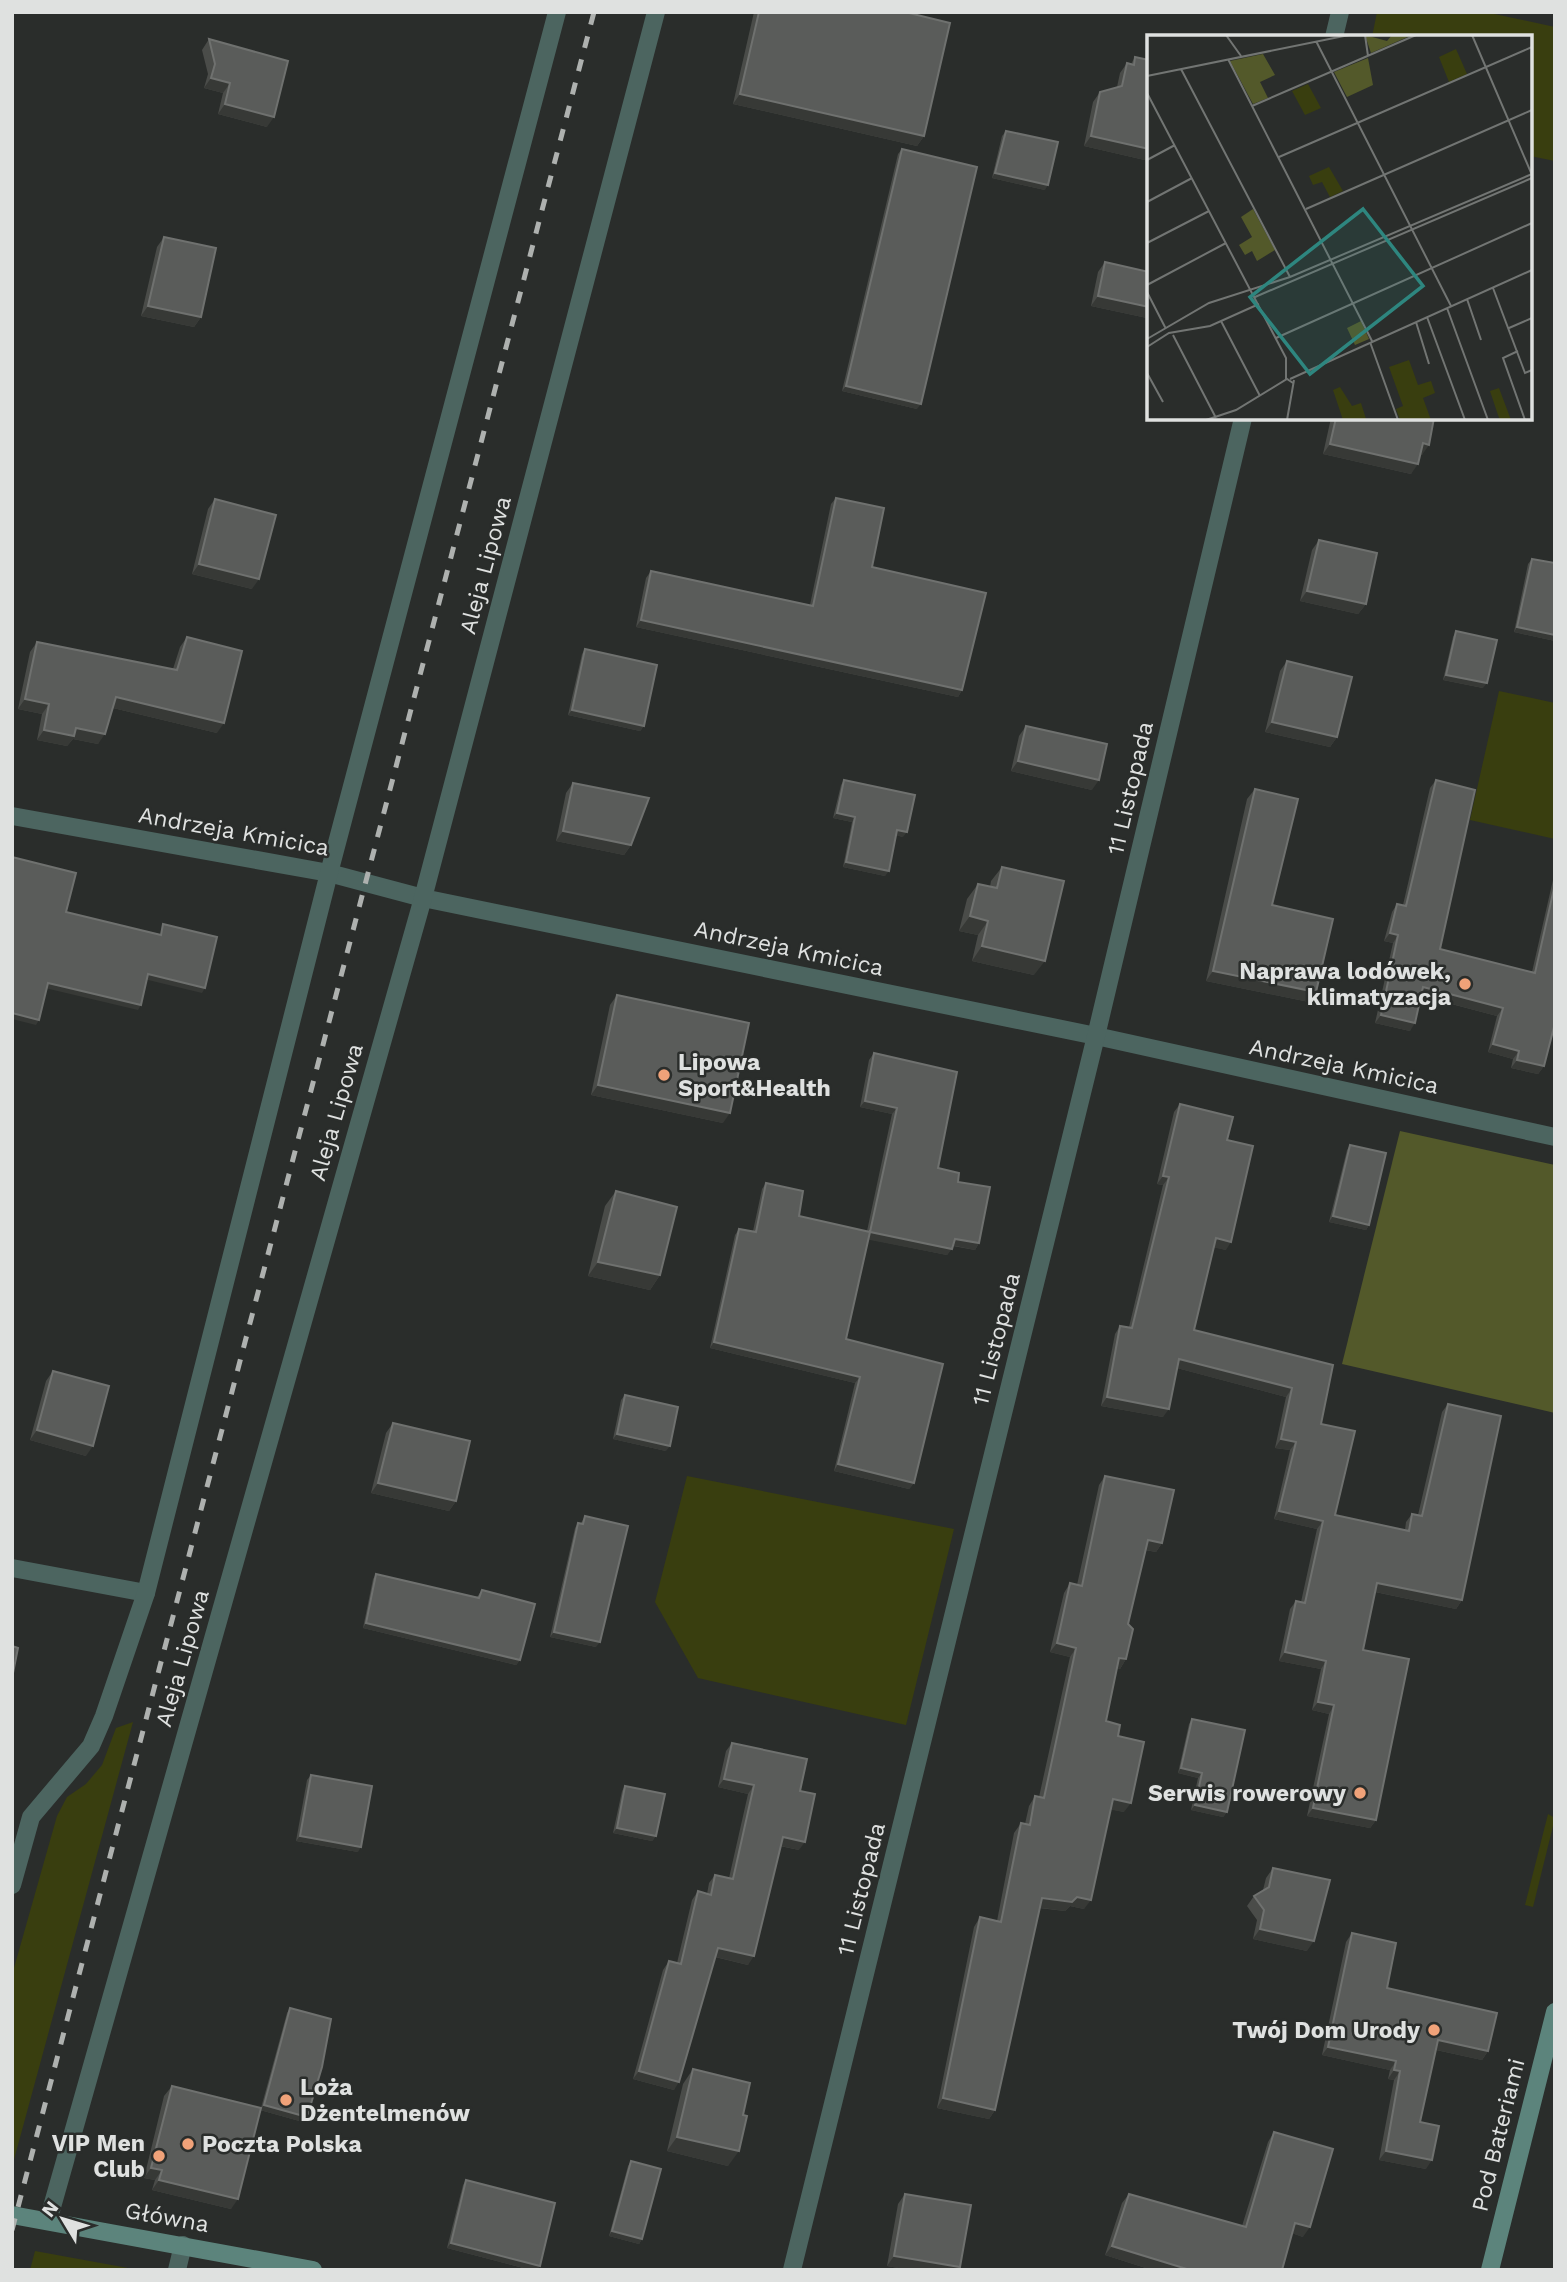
<svg xmlns="http://www.w3.org/2000/svg" width="1567" height="2282" viewBox="0 0 1567 2282" font-family="'Work Sans',sans-serif">
	<style>
		.green { fill: #393e0f }
		.forest { fill: #53592a }
		.lines { fill: none; stroke-linecap: round; stroke-linejoin: round }
		.street { stroke: #4c6560; stroke-width: 18 }
		.secondary { stroke: #5c847c; stroke-width: 18 }
		.rail { stroke: #aeb1af; stroke-width: 5; stroke-dasharray: 12 12; stroke-linecap: butt }
		.wall { fill: #4a4c49 }
		.shaded-wall { fill: #373936 }
		.building { fill: #5a5c5a; stroke: #6f716f; stroke-width: 2 }
		.poi-dot { fill: #f0a279; stroke: #2a2d2b; stroke-width: 2.5 }
		.labels { text-anchor: middle; stroke-width: 5; stroke-linejoin: round; paint-order: stroke }
		.street-label { font-size: 23px; fill: #dfe1e0; stroke: #2a2d2b }
		.poi-label { font-size: 23px; font-weight: bold; fill: #dfe1e0; stroke: #2a2d2b; text-anchor: end }
		.inset-road { fill: none; stroke: #727573; stroke-width: 2 }
		.view { fill: #2e867f; fill-opacity: 0.15; stroke: #2e867f; stroke-width: 3.5 }
		.inset-edge { fill: none; stroke: #dfe1e0; stroke-width: 3.5 }
	</style>
	<rect width="100%" height="100%" fill="#2a2d2b"/>
	<g class="green">
		<path d="M 1377,12 L 1485,12 L 1555,27 L 1555,161 L 1530,156 L 1530,37 L 1372,37 Z"/>
		<path d="M 1499,691 L 1555,703 L 1555,839 L 1470,820 Z"/>
		<path d="M 687,1476 L 954,1529 L 906,1725 L 698,1678 L 655,1602 Z"/>
		<path d="M 133,1722 L 12,2167 L 12,1975 L 57,1816 L 67,1797 L 86,1784 L 102,1765 L 116,1728 Z"/>
		<path d="M 1548,1814 L 1555,1818 L 1533,1907 L 1525,1905 Z"/>
		<path d="M 35,2251 L 139,2270 L 30,2270 Z"/>
	</g>
	<path class="forest" d="M 1400,1131 L 1555,1165 L 1555,1413 L 1342,1364 Z"/>
	<g class="lines">
		<g class="street">
			<path d="M 1334,37 L 1340,12"/>
			<path d="M 12,816 L 329,873 L 423,898 L 1096,1036 L 1555,1137"/>
			<path d="M 12,1568 L 146,1593"/>
			<path d="M 12,1885 L 31,1817 L 91,1746 L 104,1716 L 146,1593 L 329,873 L 557,12"/>
			<path d="M 48,2221 L 423,898 L 656,12"/>
			<path d="M 177,2270 L 183,2245"/>
			<path d="M 792,2270 L 1096,1036 L 1243,418"/>
		</g>
		<g class="secondary">
			<path d="M 12,2215 L 313,2270"/>
			<path d="M 1490,2270 L 1555,2012"/>
		</g>
		<path class="rail" d="M 12,2230 L 594,12"/>
	</g>
	<g class="wall">
		<path d="M 754,12 L 905,12 L 924,136 L 917,146 L 733,104 Z"/>
		<path d="M 209,39 L 267,127 L 218,114 L 223,93 L 204,88 L 208,74 L 202,50 Z"/>
		<path d="M 1135,57 L 1149,60 L 1149,161 L 1084,146 L 1093,102 L 1100,92 L 1117,87 L 1120,73 L 1127,63 L 1131,64 Z"/>
		<path d="M 1006,131 L 1045,190 L 992,178 L 1002,136 Z"/>
		<path d="M 902,149 L 917,409 L 842,391 L 898,154 Z"/>
		<path d="M 164,237 L 201,317 L 194,327 L 141,316 L 157,247 Z"/>
		<path d="M 1105,262 L 1147,318 L 1091,306 L 1098,272 Z"/>
		<path d="M 1331,418 L 1434,418 L 1422,455 L 1420,454 L 1411,474 L 1323,454 Z"/>
		<path d="M 836,498 L 872,567 L 962,690 L 958,697 L 636,627 L 646,578 L 651,571 L 810,605 L 831,504 Z"/>
		<path d="M 215,499 L 252,589 L 192,574 L 208,509 Z"/>
		<path d="M 1319,540 L 1366,604 L 1358,614 L 1300,601 L 1312,550 Z"/>
		<path d="M 1532,559 L 1555,563 L 1555,641 L 1514,632 L 1528,564 Z"/>
		<path d="M 1456,631 L 1483,688 L 1443,680 L 1453,637 Z"/>
		<path d="M 187,637 L 217,733 L 113,708 L 98,744 L 73,739 L 67,746 L 37,740 L 42,714 L 18,709 L 30,652 L 37,642 L 173,669 L 180,647 Z"/>
		<path d="M 585,649 L 644,726 L 640,731 L 568,715 L 582,654 Z"/>
		<path d="M 1287,661 L 1337,737 L 1330,747 L 1265,732 L 1280,671 Z"/>
		<path d="M 1026,726 L 1092,790 L 1011,771 L 1019,736 Z"/>
		<path d="M 844,780 L 903,837 L 896,835 L 885,876 L 843,867 L 852,822 L 833,818 L 841,785 Z"/>
		<path d="M 1436,780 L 1440,949 L 1532,972 L 1555,871 L 1555,1023 L 1544,1066 L 1538,1074 L 1511,1068 L 1513,1059 L 1488,1052 L 1497,1016 L 1421,996 L 1410,1031 L 1375,1023 L 1393,943 L 1384,941 L 1392,912 L 1397,904 L 1403,905 L 1430,788 Z"/>
		<path d="M 573,783 L 631,845 L 624,855 L 556,841 L 566,793 Z"/>
		<path d="M 1255,789 L 1272,905 L 1309,1002 L 1206,981 L 1247,799 Z"/>
		<path d="M 1002,867 L 1034,975 L 972,961 L 978,935 L 959,931 L 967,899 L 978,884 L 990,887 L 991,881 Z"/>
		<path d="M 617,995 L 723,1123 L 591,1095 L 610,1005 Z"/>
		<path d="M 874,1053 L 938,1168 L 958,1182 L 979,1243 L 975,1250 L 953,1246 L 947,1255 L 868,1239 L 846,1339 L 914,1483 L 909,1489 L 834,1471 L 855,1383 L 710,1348 L 735,1235 L 739,1229 L 753,1231 L 762,1189 L 766,1183 L 799,1216 L 867,1231 L 892,1114 L 860,1107 L 869,1060 Z"/>
		<path d="M 1180,1104 L 1227,1140 L 1226,1250 L 1214,1247 L 1194,1330 L 1333,1365 L 1321,1424 L 1335,1515 L 1405,1530 L 1406,1522 L 1412,1514 L 1418,1515 L 1442,1412 L 1448,1404 L 1462,1600 L 1456,1609 L 1375,1592 L 1363,1650 L 1376,1820 L 1370,1828 L 1307,1816 L 1329,1714 L 1312,1710 L 1321,1669 L 1279,1661 L 1290,1609 L 1296,1601 L 1301,1602 L 1317,1529 L 1274,1519 L 1290,1450 L 1275,1448 L 1286,1397 L 1177,1368 L 1163,1417 L 1101,1406 L 1115,1334 L 1120,1326 L 1129,1327 L 1163,1185 L 1157,1184 L 1174,1112 Z"/>
		<path d="M 1350,1145 L 1369,1225 L 1366,1230 L 1329,1222 L 1347,1150 Z"/>
		<path d="M 616,1191 L 660,1275 L 650,1290 L 588,1276 L 605,1206 Z"/>
		<path d="M 53,1371 L 86,1456 L 30,1440 L 46,1381 Z"/>
		<path d="M 625,1395 L 666,1451 L 613,1439 L 621,1400 Z"/>
		<path d="M 393,1423 L 456,1501 L 449,1511 L 371,1493 L 386,1433 Z"/>
		<path d="M 1105,1476 L 1162,1543 L 1156,1552 L 1145,1550 L 1128,1624 L 1126,1659 L 1120,1669 L 1117,1668 L 1106,1721 L 1118,1736 L 1124,1812 L 1110,1809 L 1084,1909 L 1070,1906 L 1065,1911 L 1039,1908 L 995,2110 L 989,2119 L 937,2108 L 974,1927 L 980,1917 L 997,1921 L 1014,1833 L 1021,1823 L 1025,1824 L 1029,1806 L 1035,1796 L 1039,1797 L 1070,1657 L 1050,1652 L 1064,1593 L 1070,1583 L 1077,1585 L 1099,1485 Z"/>
		<path d="M 585,1516 L 596,1647 L 550,1637 L 575,1528 L 578,1523 L 581,1523 Z"/>
		<path d="M 376,1574 L 477,1597 L 482,1590 L 520,1660 L 516,1665 L 363,1628 L 373,1579 Z"/>
		<path d="M 1192,1719 L 1227,1812 L 1223,1817 L 1191,1810 L 1198,1778 L 1178,1773 L 1189,1724 Z"/>
		<path d="M 732,1743 L 800,1791 L 799,1850 L 780,1846 L 748,1965 L 715,1957 L 674,2090 L 633,2079 L 663,1970 L 669,1961 L 677,1963 L 692,1900 L 698,1891 L 707,1894 L 709,1883 L 715,1875 L 729,1878 L 748,1794 L 718,1787 L 726,1751 Z"/>
		<path d="M 311,1775 L 358,1852 L 296,1841 L 307,1780 Z"/>
		<path d="M 625,1786 L 656,1836 L 652,1841 L 613,1833 L 622,1791 Z"/>
		<path d="M 1273,1868 L 1307,1951 L 1253,1939 L 1257,1920 L 1247,1906 L 1254,1896 L 1263,1890 L 1266,1878 Z"/>
		<path d="M 1352,1933 L 1387,1988 L 1488,2051 L 1482,2060 L 1436,2050 L 1420,2122 L 1426,2169 L 1379,2160 L 1394,2080 L 1388,2079 L 1390,2070 L 1322,2055 L 1346,1942 Z"/>
		<path d="M 290,2008 L 307,2117 L 303,2122 L 260,2110 L 231,2209 L 152,2190 L 155,2180 L 144,2178 L 164,2096 L 172,2086 L 261,2108 L 287,2013 Z"/>
		<path d="M 693,2069 L 743,2115 L 728,2166 L 667,2151 L 683,2084 Z"/>
		<path d="M 1274,2132 L 1303,2237 L 1292,2233 L 1282,2270 L 1152,2270 L 1105,2255 L 1122,2203 L 1129,2194 L 1242,2226 L 1268,2142 Z"/>
		<path d="M 631,2161 L 642,2239 L 639,2244 L 609,2236 L 628,2166 Z"/>
		<path d="M 466,2180 L 537,2270 L 531,2270 L 447,2248 L 463,2185 Z"/>
		<path d="M 905,2194 L 958,2270 L 910,2270 L 887,2266 L 898,2204 Z"/>
	</g>
	<g class="shaded-wall">
		<path d="M 211,78 L 230,83 L 223,93 L 204,88 Z"/>
		<path d="M 740,94 L 924,136 L 917,146 L 733,104 Z"/>
		<path d="M 225,104 L 274,117 L 267,127 L 218,114 Z"/>
		<path d="M 1091,136 L 1149,149 L 1149,161 L 1084,146 Z"/>
		<path d="M 995,173 L 1048,185 L 1045,190 L 992,178 Z"/>
		<path d="M 1098,296 L 1149,307 L 1149,315 L 1147,318 L 1091,306 Z"/>
		<path d="M 148,306 L 201,317 L 194,327 L 141,316 Z"/>
		<path d="M 846,386 L 921,404 L 917,409 L 842,391 Z"/>
		<path d="M 1423,443 L 1429,445 L 1422,455 L 1416,453 Z"/>
		<path d="M 1330,444 L 1418,464 L 1411,474 L 1323,454 Z"/>
		<path d="M 199,564 L 259,579 L 252,589 L 192,574 Z"/>
		<path d="M 1307,591 L 1366,604 L 1358,614 L 1300,601 Z"/>
		<path d="M 641,620 L 962,690 L 958,697 L 636,627 Z"/>
		<path d="M 1517,627 L 1555,635 L 1555,641 L 1514,632 Z"/>
		<path d="M 1446,675 L 1487,683 L 1483,688 L 1443,680 Z"/>
		<path d="M 116,697 L 224,723 L 217,733 L 109,707 Z"/>
		<path d="M 25,699 L 49,704 L 42,714 L 18,709 Z"/>
		<path d="M 572,710 L 644,726 L 640,731 L 568,715 Z"/>
		<path d="M 1272,722 L 1337,737 L 1330,747 L 1265,732 Z"/>
		<path d="M 76,728 L 105,734 L 98,744 L 73,739 L 67,746 L 37,740 L 44,730 Z"/>
		<path d="M 1018,761 L 1099,780 L 1092,790 L 1011,771 Z"/>
		<path d="M 837,813 L 855,817 L 852,822 L 833,818 Z"/>
		<path d="M 897,830 L 907,832 L 903,837 L 894,835 Z"/>
		<path d="M 563,831 L 631,845 L 624,855 L 556,841 Z"/>
		<path d="M 846,862 L 889,871 L 885,876 L 843,867 Z"/>
		<path d="M 970,916 L 988,921 L 978,935 L 959,931 Z"/>
		<path d="M 1390,933 L 1398,935 L 1393,943 L 1384,941 Z"/>
		<path d="M 982,946 L 1045,961 L 1034,975 L 972,961 Z"/>
		<path d="M 1213,971 L 1316,992 L 1309,1002 L 1206,981 Z"/>
		<path d="M 148,974 L 205,988 L 202,993 L 144,979 Z"/>
		<path d="M 48,983 L 141,1005 L 138,1010 L 45,988 Z"/>
		<path d="M 1423,987 L 1503,1008 L 1497,1016 L 1418,995 Z"/>
		<path d="M 12,1013 L 39,1020 L 36,1025 L 12,1019 Z"/>
		<path d="M 1381,1015 L 1415,1023 L 1410,1031 L 1375,1023 Z"/>
		<path d="M 1493,1044 L 1519,1051 L 1513,1059 L 1488,1052 Z"/>
		<path d="M 1517,1060 L 1544,1066 L 1538,1074 L 1511,1068 Z"/>
		<path d="M 598,1085 L 730,1113 L 723,1123 L 591,1095 Z"/>
		<path d="M 865,1101 L 897,1108 L 892,1114 L 860,1107 Z"/>
		<path d="M 1163,1176 L 1169,1177 L 1163,1185 L 1157,1184 Z"/>
		<path d="M 1333,1216 L 1369,1225 L 1366,1230 L 1329,1222 Z"/>
		<path d="M 870,1232 L 952,1249 L 947,1255 L 865,1239 Z"/>
		<path d="M 1216,1238 L 1231,1242 L 1226,1250 L 1211,1247 Z"/>
		<path d="M 955,1239 L 979,1243 L 975,1250 L 951,1245 Z"/>
		<path d="M 598,1262 L 660,1275 L 650,1290 L 588,1276 Z"/>
		<path d="M 714,1342 L 860,1377 L 855,1383 L 710,1348 Z"/>
		<path d="M 1179,1359 L 1292,1388 L 1286,1397 L 1173,1367 Z"/>
		<path d="M 1107,1397 L 1169,1409 L 1163,1417 L 1101,1406 Z"/>
		<path d="M 37,1430 L 93,1446 L 86,1456 L 30,1440 Z"/>
		<path d="M 617,1434 L 670,1446 L 666,1451 L 613,1439 Z"/>
		<path d="M 1281,1439 L 1296,1442 L 1290,1450 L 1275,1448 Z"/>
		<path d="M 838,1464 L 914,1483 L 909,1489 L 834,1471 Z"/>
		<path d="M 378,1483 L 456,1501 L 449,1511 L 371,1493 Z"/>
		<path d="M 1279,1511 L 1323,1521 L 1317,1529 L 1274,1519 Z"/>
		<path d="M 1148,1540 L 1162,1543 L 1156,1552 L 1141,1549 Z"/>
		<path d="M 1377,1583 L 1462,1600 L 1456,1609 L 1371,1591 Z"/>
		<path d="M 366,1623 L 520,1660 L 516,1665 L 363,1628 Z"/>
		<path d="M 554,1632 L 600,1642 L 596,1647 L 550,1637 Z"/>
		<path d="M 1057,1643 L 1076,1648 L 1070,1657 L 1050,1652 Z"/>
		<path d="M 1285,1652 L 1326,1661 L 1321,1669 L 1279,1661 Z"/>
		<path d="M 1119,1658 L 1126,1659 L 1120,1669 L 1113,1667 Z"/>
		<path d="M 1318,1702 L 1334,1705 L 1329,1714 L 1312,1710 Z"/>
		<path d="M 1181,1768 L 1202,1773 L 1198,1778 L 1178,1773 Z"/>
		<path d="M 724,1779 L 754,1785 L 748,1794 L 718,1787 Z"/>
		<path d="M 1113,1799 L 1131,1803 L 1124,1812 L 1106,1809 Z"/>
		<path d="M 1195,1805 L 1227,1812 L 1223,1817 L 1191,1810 Z"/>
		<path d="M 1313,1808 L 1376,1820 L 1370,1828 L 1307,1816 Z"/>
		<path d="M 617,1828 L 656,1836 L 652,1841 L 613,1833 Z"/>
		<path d="M 300,1836 L 361,1847 L 358,1852 L 296,1841 Z"/>
		<path d="M 783,1837 L 805,1842 L 799,1850 L 777,1845 Z"/>
		<path d="M 1077,1897 L 1091,1900 L 1084,1909 L 1070,1906 L 1065,1911 L 1035,1907 L 1042,1898 Z"/>
		<path d="M 1260,1929 L 1314,1941 L 1307,1951 L 1253,1939 Z"/>
		<path d="M 718,1948 L 754,1956 L 748,1965 L 712,1956 Z"/>
		<path d="M 1438,2040 L 1488,2051 L 1482,2060 L 1432,2049 Z"/>
		<path d="M 1328,2047 L 1396,2061 L 1390,2070 L 1322,2055 Z"/>
		<path d="M 1394,2070 L 1400,2071 L 1394,2080 L 1388,2079 Z"/>
		<path d="M 639,2071 L 679,2082 L 674,2090 L 633,2079 Z"/>
		<path d="M 943,2098 L 995,2110 L 989,2119 L 937,2108 Z"/>
		<path d="M 264,2105 L 307,2117 L 303,2122 L 260,2110 Z"/>
		<path d="M 677,2137 L 739,2151 L 728,2166 L 667,2151 Z"/>
		<path d="M 1386,2151 L 1432,2160 L 1426,2169 L 1379,2160 Z"/>
		<path d="M 151,2168 L 162,2170 L 155,2180 L 144,2178 Z"/>
		<path d="M 159,2180 L 238,2199 L 231,2209 L 152,2190 Z"/>
		<path d="M 1295,2223 L 1310,2227 L 1303,2237 L 1288,2232 Z"/>
		<path d="M 612,2231 L 642,2239 L 639,2244 L 609,2236 Z"/>
		<path d="M 451,2243 L 540,2266 L 537,2270 L 531,2270 L 447,2248 Z"/>
		<path d="M 1112,2246 L 1190,2270 L 1152,2270 L 1105,2255 Z"/>
		<path d="M 894,2256 L 960,2267 L 958,2270 L 910,2270 L 887,2266 Z"/>
	</g>
	<g class="building">
		<path d="M 759,12 L 905,12 L 950,23 L 924,136 L 740,94 Z"/>
		<path d="M 209,39 L 288,61 L 274,117 L 225,104 L 230,83 L 211,78 L 215,64 Z"/>
		<path d="M 1135,57 L 1149,60 L 1149,149 L 1091,136 L 1100,92 L 1122,86 L 1127,63 L 1134,65 Z"/>
		<path d="M 1006,131 L 1058,142 L 1048,185 L 995,173 Z"/>
		<path d="M 902,149 L 977,167 L 921,404 L 846,386 Z"/>
		<path d="M 164,237 L 216,248 L 201,317 L 148,306 Z"/>
		<path d="M 1105,262 L 1149,272 L 1149,307 L 1098,296 Z"/>
		<path d="M 1336,418 L 1434,418 L 1429,445 L 1423,443 L 1418,464 L 1330,444 Z"/>
		<path d="M 836,498 L 884,508 L 872,567 L 986,593 L 962,690 L 641,620 L 651,571 L 813,606 Z"/>
		<path d="M 215,499 L 276,515 L 259,579 L 199,564 Z"/>
		<path d="M 1319,540 L 1377,553 L 1366,604 L 1307,591 Z"/>
		<path d="M 1532,559 L 1555,563 L 1555,635 L 1517,627 Z"/>
		<path d="M 1456,631 L 1497,640 L 1487,683 L 1446,675 Z"/>
		<path d="M 187,637 L 242,651 L 224,723 L 116,697 L 105,734 L 76,728 L 74,736 L 44,730 L 49,704 L 25,699 L 37,642 L 177,670 Z"/>
		<path d="M 585,649 L 657,665 L 644,726 L 572,710 Z"/>
		<path d="M 1287,661 L 1352,677 L 1337,737 L 1272,722 Z"/>
		<path d="M 1026,726 L 1107,744 L 1099,780 L 1018,761 Z"/>
		<path d="M 844,780 L 915,795 L 907,832 L 897,830 L 889,871 L 846,862 L 855,817 L 837,813 Z"/>
		<path d="M 1436,780 L 1475,790 L 1440,949 L 1535,973 L 1555,884 L 1555,1023 L 1544,1066 L 1517,1060 L 1519,1051 L 1493,1044 L 1503,1008 L 1423,987 L 1415,1023 L 1381,1015 L 1398,935 L 1390,933 L 1397,904 L 1406,906 Z"/>
		<path d="M 573,783 L 649,798 L 631,845 L 563,831 Z"/>
		<path d="M 1255,789 L 1298,799 L 1272,905 L 1333,919 L 1316,992 L 1213,971 Z"/>
		<path d="M 12,857 L 76,873 L 66,912 L 161,935 L 163,924 L 217,937 L 205,988 L 148,974 L 141,1005 L 48,983 L 39,1020 L 12,1013 Z"/>
		<path d="M 1002,867 L 1064,881 L 1045,961 L 982,946 L 988,921 L 970,916 L 978,884 L 997,888 Z"/>
		<path d="M 617,995 L 749,1023 L 730,1113 L 598,1085 Z"/>
		<path d="M 874,1053 L 957,1072 L 938,1168 L 959,1173 L 958,1182 L 990,1187 L 979,1243 L 955,1239 L 952,1249 L 870,1232 L 846,1339 L 943,1364 L 914,1483 L 838,1464 L 860,1377 L 714,1342 L 739,1229 L 756,1232 L 766,1183 L 803,1191 L 799,1216 L 870,1232 L 897,1108 L 865,1101 Z"/>
		<path d="M 1180,1104 L 1233,1117 L 1227,1140 L 1253,1146 L 1231,1242 L 1216,1238 L 1194,1330 L 1333,1365 L 1321,1424 L 1355,1431 L 1335,1515 L 1409,1531 L 1412,1514 L 1422,1516 L 1448,1404 L 1501,1416 L 1462,1600 L 1377,1583 L 1363,1650 L 1409,1659 L 1376,1820 L 1313,1808 L 1334,1705 L 1318,1702 L 1326,1661 L 1285,1652 L 1296,1601 L 1305,1603 L 1323,1521 L 1279,1511 L 1296,1442 L 1281,1439 L 1292,1388 L 1179,1359 L 1169,1409 L 1107,1397 L 1120,1326 L 1132,1328 L 1169,1177 L 1163,1176 Z"/>
		<path d="M 1350,1145 L 1386,1153 L 1369,1225 L 1333,1216 Z"/>
		<path d="M 616,1191 L 677,1207 L 660,1275 L 598,1262 Z"/>
		<path d="M 53,1371 L 109,1386 L 93,1446 L 37,1430 Z"/>
		<path d="M 625,1395 L 678,1407 L 670,1446 L 617,1434 Z"/>
		<path d="M 393,1423 L 470,1441 L 456,1501 L 378,1483 Z"/>
		<path d="M 1105,1476 L 1174,1490 L 1162,1543 L 1148,1540 L 1128,1624 L 1133,1629 L 1126,1659 L 1119,1658 L 1106,1721 L 1120,1725 L 1118,1736 L 1144,1742 L 1131,1803 L 1113,1799 L 1091,1900 L 1077,1897 L 1072,1902 L 1042,1898 L 995,2110 L 943,2098 L 980,1917 L 1001,1922 L 1021,1823 L 1030,1825 L 1035,1796 L 1044,1798 L 1076,1648 L 1057,1643 L 1070,1583 L 1082,1586 Z"/>
		<path d="M 585,1516 L 628,1526 L 600,1642 L 554,1632 L 578,1523 L 583,1524 Z"/>
		<path d="M 376,1574 L 479,1598 L 482,1590 L 535,1604 L 520,1660 L 366,1623 Z"/>
		<path d="M 12,1646 L 18,1648 L 12,1678 Z"/>
		<path d="M 1192,1719 L 1245,1730 L 1227,1812 L 1195,1805 L 1202,1773 L 1181,1768 Z"/>
		<path d="M 732,1743 L 807,1759 L 800,1791 L 815,1794 L 805,1842 L 783,1837 L 754,1956 L 718,1948 L 679,2082 L 639,2071 L 669,1961 L 681,1964 L 698,1891 L 711,1895 L 715,1875 L 733,1879 L 754,1785 L 724,1779 Z"/>
		<path d="M 311,1775 L 372,1786 L 361,1847 L 300,1836 Z"/>
		<path d="M 625,1786 L 665,1794 L 656,1836 L 617,1828 Z"/>
		<path d="M 1273,1868 L 1330,1880 L 1314,1941 L 1260,1929 L 1264,1910 L 1254,1896 L 1269,1887 Z"/>
		<path d="M 1352,1933 L 1396,1943 L 1387,1988 L 1497,2013 L 1488,2051 L 1438,2040 L 1420,2122 L 1439,2126 L 1432,2160 L 1386,2151 L 1400,2071 L 1394,2070 L 1396,2061 L 1328,2047 Z"/>
		<path d="M 290,2008 L 331,2019 L 322,2067 L 307,2117 L 264,2105 Z"/>
		<path d="M 693,2069 L 750,2083 L 743,2115 L 747,2116 L 739,2151 L 677,2137 Z"/>
		<path d="M 172,2086 L 261,2108 L 238,2199 L 159,2180 L 162,2170 L 151,2168 Z"/>
		<path d="M 1274,2132 L 1333,2149 L 1310,2227 L 1295,2223 L 1282,2270 L 1190,2270 L 1112,2246 L 1129,2194 L 1246,2227 Z"/>
		<path d="M 631,2161 L 661,2169 L 642,2239 L 612,2231 Z"/>
		<path d="M 466,2180 L 555,2203 L 540,2266 L 451,2243 Z"/>
		<path d="M 905,2194 L 971,2205 L 960,2267 L 894,2256 Z"/>
	</g>
	<g class="poi-dot">
		<circle cx="1465" cy="984" r="7"/>
		<circle cx="664" cy="1075" r="7"/>
		<circle cx="1360" cy="1793" r="7"/>
		<circle cx="1434" cy="2030" r="7"/>
		<circle cx="286" cy="2100" r="7"/>
		<circle cx="188" cy="2144" r="7"/>
		<circle cx="159" cy="2156" r="7"/>
	</g>
	<g class="labels">
		<g class="street-label">
			<text transform="translate(485 565) rotate(-75)" y="8">Aleja Lipowa</text>
			<text transform="translate(1130 788) rotate(-77)" y="8">11 Listopada</text>
			<text transform="translate(234 831) rotate(10)" y="8">Andrzeja Kmicica</text>
			<text transform="translate(789 948) rotate(12)" y="8">Andrzeja Kmicica</text>
			<text transform="translate(1344 1066) rotate(12)" y="8">Andrzeja Kmicica</text>
			<text transform="translate(336 1112) rotate(-74)" y="8">Aleja Lipowa</text>
			<text transform="translate(996 1339) rotate(-76)" y="8">11 Listopada</text>
			<text transform="translate(182 1658) rotate(-74)" y="8">Aleja Lipowa</text>
			<text transform="translate(861 1889) rotate(-76)" y="8">11 Listopada</text>
			<text transform="translate(1498 2135) rotate(-76)" y="8">Pod Bateriami</text>
			<text transform="translate(167 2217) rotate(10)" y="8">Główna</text>
		</g>
		<g class="poi-label">
			<text x="1451" y="979">Naprawa lodówek,<tspan x="1451" dy="26">klimatyzacja</tspan></text>
			<text x="678" y="1070" text-anchor="start">Lipowa<tspan x="678" dy="26">Sport&amp;Health</tspan></text>
			<text x="1346" y="1801">Serwis rowerowy</text>
			<text x="1420" y="2038">Twój Dom Urody</text>
			<text x="300" y="2095" text-anchor="start">Loża<tspan x="300" dy="26">Dżentelmenów</tspan></text>
			<text x="145" y="2151">VIP Men<tspan x="145" dy="26">Club</tspan></text>
			<text x="202" y="2152" text-anchor="start">Poczta Polska</text>
		</g>
	</g>
	<g transform="translate(1147 35)">
		<rect width="385" height="385" fill="#2a2d2b"/>
		<path d="M 309,14 L 320,39 L 302,47 L 292,22 ZM 161,49 L 174,73 L 158,80 L 145,56 ZM 182,132 L 196,156 L 183,162 L 175,147 L 166,150 L 162,141 ZM 262,325 L 271,350 L 284,346 L 288,358 L 276,363 L 284,385 L 253,385 L 249,374 L 256,371 L 242,332 ZM 193,352 L 205,371 L 214,368 L 219,384 L 196,385 L 186,355 ZM 352,353 L 364,385 L 353,385 L 351,380 L 343,356 Z" fill="#393e0f"/>
		<path d="M 218,0 L 240,6 L 245,0 L 265,0 L 224,18 ZM 116,19 L 128,40 L 113,47 L 121,63 L 106,69 L 83,26 ZM 221,23 L 226,50 L 200,62 L 187,37 ZM 106,174 L 128,215 L 110,226 L 105,216 L 98,220 L 92,210 L 105,202 L 94,182 ZM 214,286 L 222,304 L 208,310 L 200,293 Z" fill="#53592a"/>
		<path class="inset-road" d="M 79,0 L 94,21M 218,0 L 221,21M 325,0 L 385,140M 169,6 L 304,271M 81,24 L 225,306M 34,34 L 143,242M 0,41 L 202,0M 0,58 L 139,323 L 139,344M 105,71 L 269,0M 132,122 L 385,12M 0,125 L 28,110M 0,167 L 45,143M 159,174 L 385,75M 0,208 L 62,176M 0,250 L 79,208M 346,253 L 378,338 L 385,335M 0,257 L 19,294M 108,262 L 385,143M 320,264 L 334,305M 300,273 L 341,385M 280,282 L 318,385M 74,286 L 113,361M 269,287 L 282,329M 362,293 L 385,283M 26,300 L 69,383M 129,303 L 385,188M 0,304 L 62,268 L 143,242 L 385,139M 223,307 L 251,385M 0,312 L 22,298 L 63,291 L 112,269M 371,316 L 356,323 L 378,385M 0,338 L 16,367M 143,344 L 385,235M 59,385 L 89,375 L 140,344 L 146,348M 140,385 L 147,345"/>
		<path class="view" d="M 216,174 L 276,251 L 163,339 L 103,262 Z"/>
		<rect width="385" height="385" class="inset-edge"/>
	</g>
	<rect width="1567" height="2282" fill="none" stroke="#dfe1e0" stroke-width="28"/>
	<g transform="translate(63 2219) rotate(308)" stroke="#2a2d2b" stroke-width="5" paint-order="stroke">
	<path d="M0-5L12 26L0 18L-12 26Z" fill="#dfe1e0"/>
	<text y="-10" font-size="19" font-weight="bold" text-anchor="middle" fill="#dfe1e0">N</text>
	</g>
</svg>
